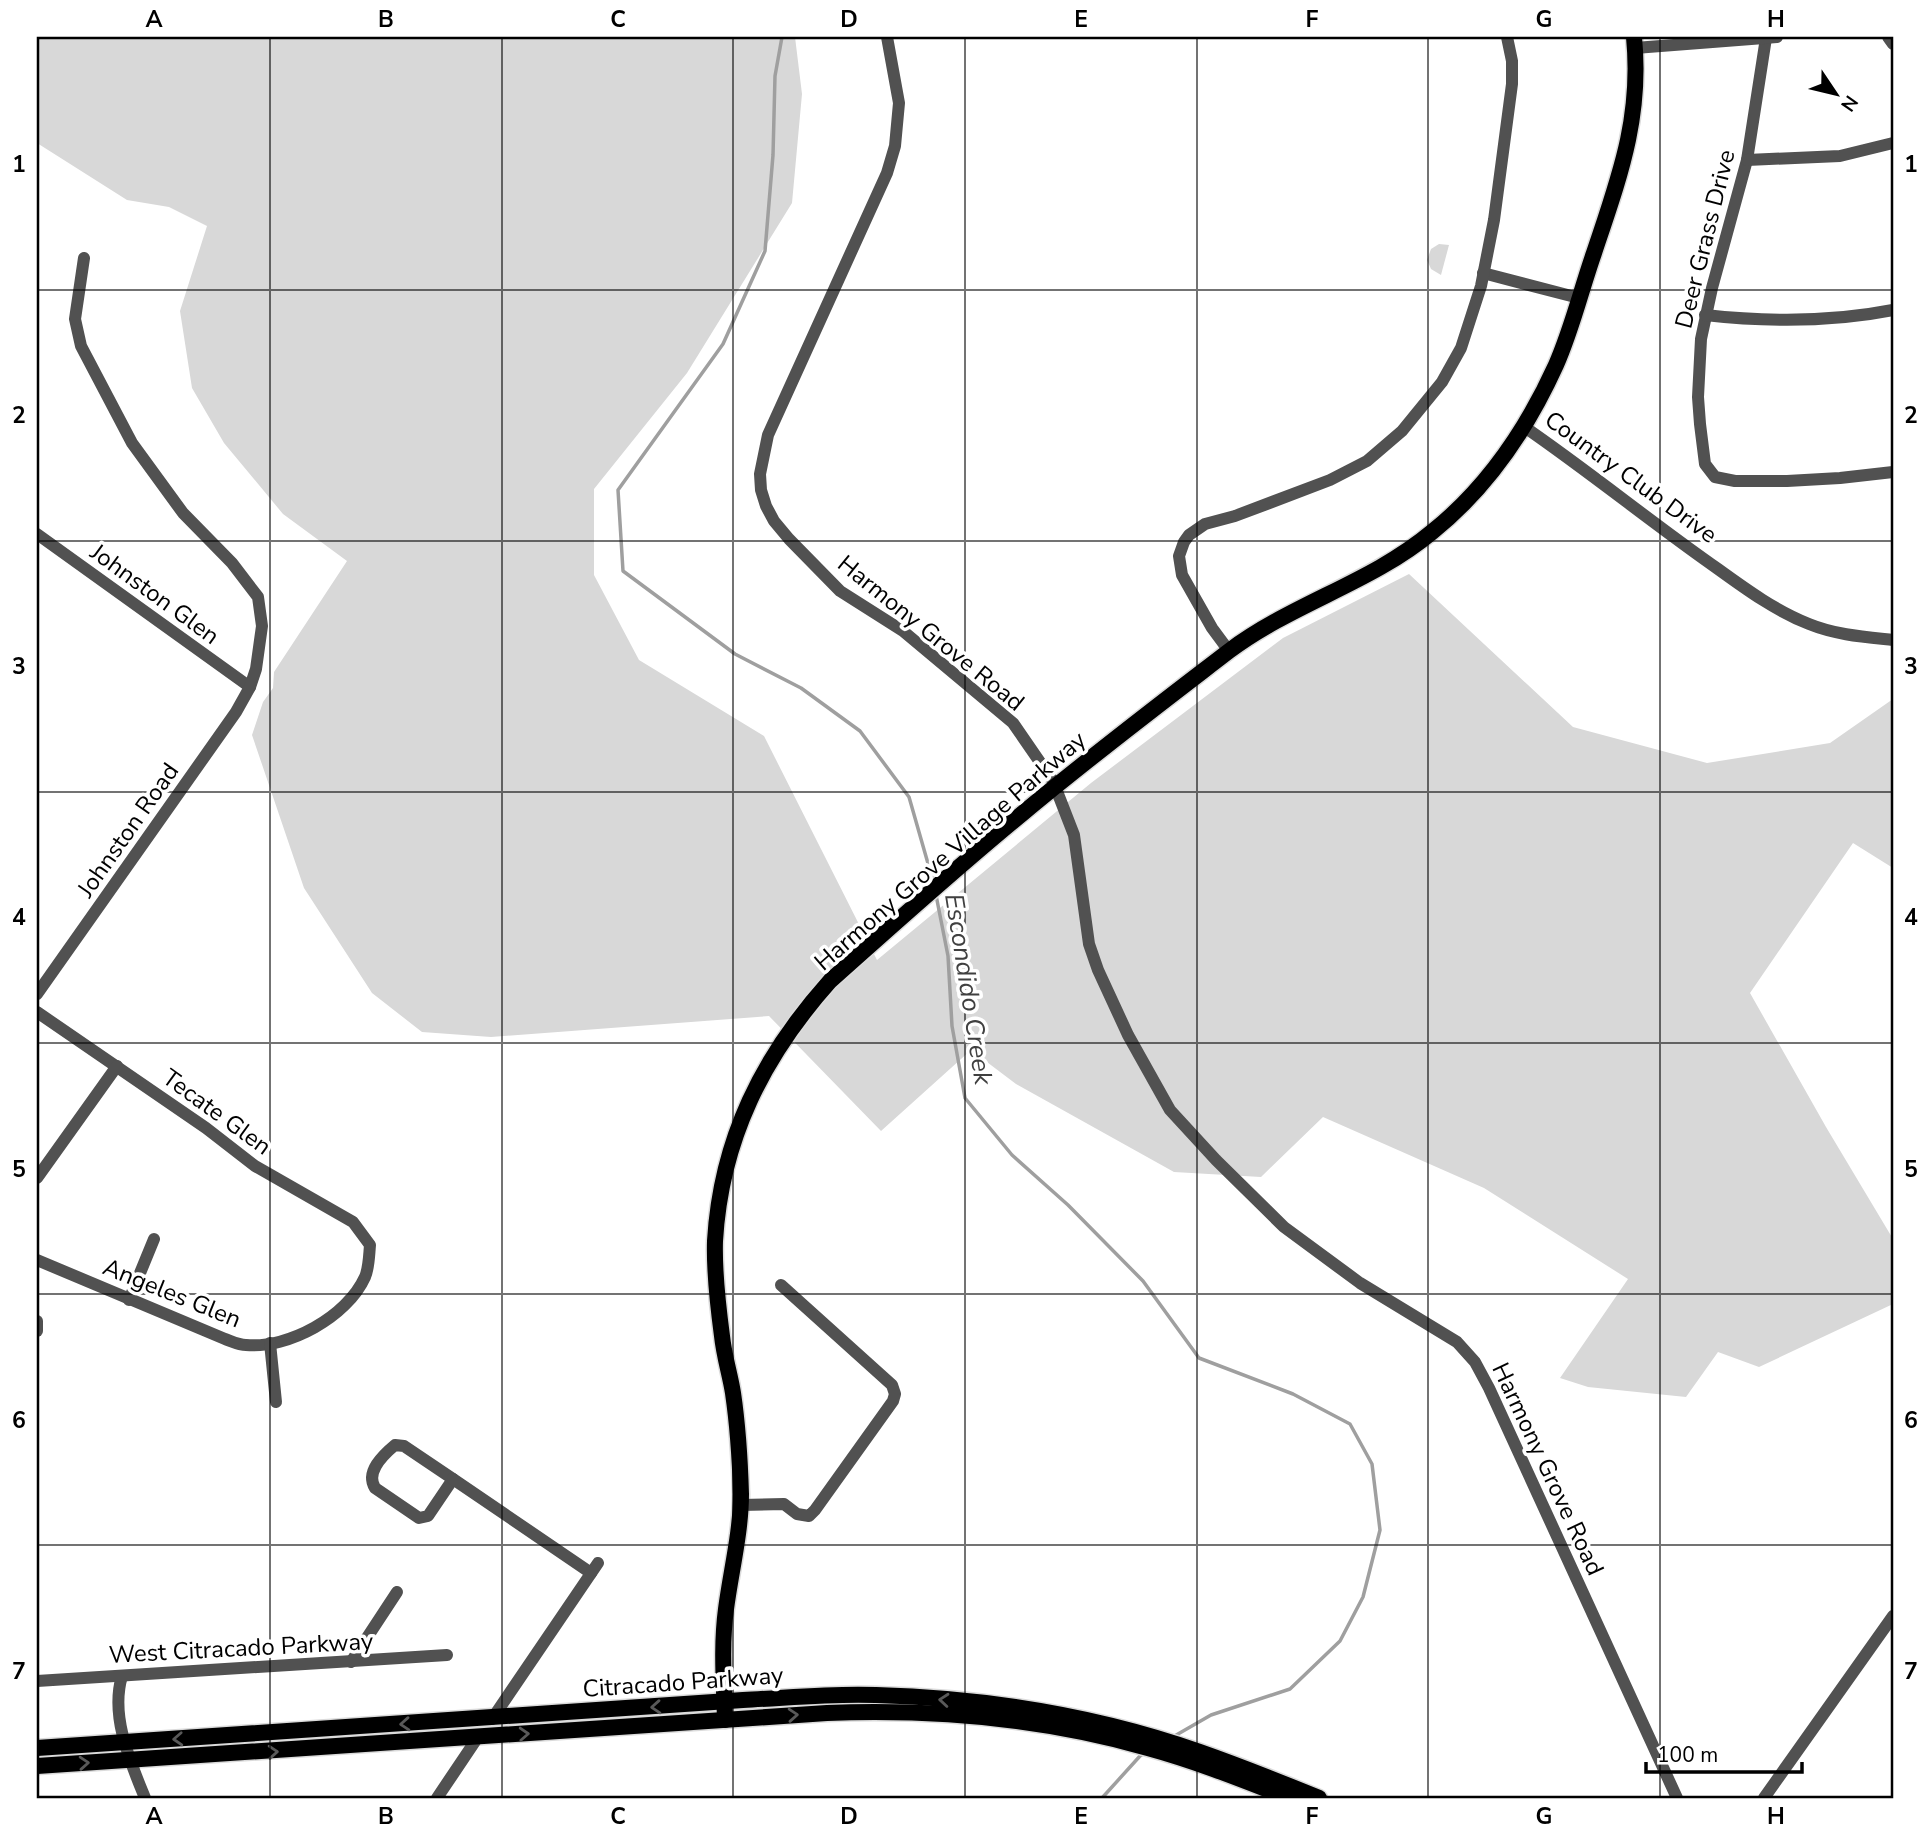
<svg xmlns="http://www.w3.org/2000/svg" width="1930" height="1835" viewBox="0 0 1930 1835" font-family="'Nunito Sans',sans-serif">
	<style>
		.green { fill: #d8d8d8 }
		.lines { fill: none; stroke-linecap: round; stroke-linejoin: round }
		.stream { stroke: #9f9f9f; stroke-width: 3.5 }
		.major-casing { stroke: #dbdbdb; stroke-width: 19 }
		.minor { stroke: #515151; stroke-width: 12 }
		.major { stroke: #000; stroke-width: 16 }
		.oneway { stroke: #595959 }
		.grid { fill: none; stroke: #000; stroke-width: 2; stroke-opacity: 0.55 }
		.labels { text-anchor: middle; stroke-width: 7; stroke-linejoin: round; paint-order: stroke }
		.street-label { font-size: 24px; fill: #000; stroke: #fff }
		.water-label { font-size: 26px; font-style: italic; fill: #404040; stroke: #fff }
		.neatline { fill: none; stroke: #000; stroke-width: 2.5 }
		.grid-label { font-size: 23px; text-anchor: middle; font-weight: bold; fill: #000 }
	</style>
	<rect width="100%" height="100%" fill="#fff"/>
	<g class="green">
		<path d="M 37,37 L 795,37 L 802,94 L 792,203 L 687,373 L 594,489 L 594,575 L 639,660 L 764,736 L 877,960 L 1091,783 L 1283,638 L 1409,574 L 1573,727 L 1707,763 L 1830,743 L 1893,699 L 1893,868 L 1853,843 L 1750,993 L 1826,1127 L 1893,1239 L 1893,1304 L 1759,1367 L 1718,1352 L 1686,1397 L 1588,1387 L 1560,1378 L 1628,1279 L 1484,1188 L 1323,1117 L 1261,1177 L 1174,1172 L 1016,1084 L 971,1050 L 881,1131 L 769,1016 L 491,1037 L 422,1032 L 372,993 L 304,888 L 252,735 L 263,702 L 273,688 L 274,672 L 347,561 L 283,514 L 224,443 L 192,388 L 180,311 L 207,226 L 169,207 L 127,200 L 37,143 Z"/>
		<path d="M 1439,244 L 1449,245 L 1441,275 L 1431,269 L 1427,260 L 1431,249 Z"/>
	</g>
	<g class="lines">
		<g class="stream">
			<path d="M 782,37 L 775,76 L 773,155 L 765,251 L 723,344 L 618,490 L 623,571 L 735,654 L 801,688 L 860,731 L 909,797 L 933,881"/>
			<path d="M 936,895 L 948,956 L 952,1026 L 965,1098 L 1012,1155 L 1068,1205 L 1143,1281 L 1199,1358 L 1293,1394 L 1350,1424 L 1372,1464 L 1380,1530 L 1363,1597 L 1340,1641 L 1290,1689 L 1211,1715 L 1171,1738"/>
			<path d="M 1102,1798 L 1140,1756 L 1146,1752"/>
		</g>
		<g class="major-casing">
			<g id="major">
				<path d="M 725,1720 C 724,1683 721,1646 726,1609 C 731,1571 741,1532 741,1494 C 740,1460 738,1427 733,1393 C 730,1374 724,1356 722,1336 C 718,1306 714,1272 715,1241 C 721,1139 763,1056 830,981 C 894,924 957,867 1023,813 C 1090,757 1160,704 1229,651 C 1293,603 1371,583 1432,532 C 1487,488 1527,429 1556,365 C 1572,329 1581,290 1594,253 C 1619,178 1642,118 1634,37"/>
				<path d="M 37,1748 L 743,1700 C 787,1698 832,1693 876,1695 C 984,1698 1097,1716 1200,1752 C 1240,1766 1280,1782 1319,1798"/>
				<path d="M 37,1766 L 827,1713 C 935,1709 1044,1718 1148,1748 C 1196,1761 1243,1780 1289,1798"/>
			</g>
		</g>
		<g class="minor">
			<path d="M 887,37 L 899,103 L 895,146 L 887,173 L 768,435 L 760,474 L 761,490 L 766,506 L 774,521 L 789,539 L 840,591 L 903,631 L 1013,723 L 1053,781 L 1074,835 L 1089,944 L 1098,970 L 1128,1035 L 1170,1110 L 1216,1160 L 1284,1227 L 1360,1283 L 1457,1342 L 1475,1362 L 1489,1388 L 1677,1798"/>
			<path d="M 1888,37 L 1893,44"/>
			<path d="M 1766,38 L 1747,160 L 1712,288 L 1701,339 L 1698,397 L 1700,424 L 1705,464 L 1715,477 L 1735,481 L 1787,481 L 1840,478 L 1893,472"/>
			<path d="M 1635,48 L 1777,37"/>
			<path d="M 1747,160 L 1840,156 L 1893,143"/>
			<path d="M 1483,273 L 1579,298"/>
			<path d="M 1705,315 C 1767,322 1832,322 1893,310"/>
			<path d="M 1523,426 C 1590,472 1652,523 1718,569 C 1747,590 1776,611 1809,624 C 1836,635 1865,637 1893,640"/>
			<path d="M 37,534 L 250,687"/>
			<path d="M 1229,651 L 1212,628 L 1182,575 L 1179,556 L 1184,542 L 1189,535 L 1205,524 L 1235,516 L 1330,480 L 1367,461 L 1402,431 L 1442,382 L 1461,348 L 1481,286 L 1494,220 L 1512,84 L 1512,61 L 1507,37"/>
			<path d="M 37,994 L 236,712 L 250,687 L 256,669 L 262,626 L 258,597 L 232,563 L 183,513 L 132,443 L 81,346 L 75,319 L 84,258"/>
			<path d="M 37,1012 L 206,1128 L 255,1166 L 353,1222 L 370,1245 C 369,1256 369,1268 365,1277 C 347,1317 288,1349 246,1345 C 239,1345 231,1341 225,1339 L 37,1260"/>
			<path d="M 37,1178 L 117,1066"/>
			<path d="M 129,1300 L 154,1239"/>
			<path d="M 37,1321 L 37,1331"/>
			<path d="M 270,1343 L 276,1402"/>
			<path d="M 395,1445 L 404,1446 L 453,1479 L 428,1516 L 419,1518 L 375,1488 C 365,1472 383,1455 395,1445 Z"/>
			<path d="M 453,1479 L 591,1573"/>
			<path d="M 741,1505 L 784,1504 L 797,1514 L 809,1516 L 815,1510 L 893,1401 L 895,1394 L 892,1385 L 781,1285"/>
			<path d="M 351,1662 L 397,1592"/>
			<path d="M 122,1676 C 110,1716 130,1761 145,1798"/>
			<path d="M 37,1681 L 447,1655"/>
			<path d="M 492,1719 L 598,1563"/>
			<path d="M 437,1798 L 478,1737"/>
			<path d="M 1764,1798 L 1893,1616"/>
		</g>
		<use href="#major" class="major"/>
	</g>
	<defs><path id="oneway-chevron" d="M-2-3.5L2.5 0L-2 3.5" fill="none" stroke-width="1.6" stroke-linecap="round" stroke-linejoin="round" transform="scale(1.75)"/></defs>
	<g class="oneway">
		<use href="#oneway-chevron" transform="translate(944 1700) rotate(-175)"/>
		<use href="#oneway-chevron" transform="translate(656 1707) rotate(176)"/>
		<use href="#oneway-chevron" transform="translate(793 1715) rotate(-4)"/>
		<use href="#oneway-chevron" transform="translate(405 1724) rotate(176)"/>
		<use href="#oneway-chevron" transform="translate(524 1734) rotate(-3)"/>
		<use href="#oneway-chevron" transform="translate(178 1739) rotate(177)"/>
		<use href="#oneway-chevron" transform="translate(273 1752) rotate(-4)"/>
		<use href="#oneway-chevron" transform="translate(84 1763) rotate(-4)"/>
	</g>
	<path class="grid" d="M 270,37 L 270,1798M 502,37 L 502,1798M 733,37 L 733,1798M 965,37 L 965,1798M 1197,37 L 1197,1798M 1428,37 L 1428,1798M 1660,37 L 1660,1798M 37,290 L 1893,290M 37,541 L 1893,541M 37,792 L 1893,792M 37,1043 L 1893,1043M 37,1294 L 1893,1294M 37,1545 L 1893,1545"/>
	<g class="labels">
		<g class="street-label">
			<text transform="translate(1705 239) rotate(-76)" y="8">Deer Grass Drive</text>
			<text transform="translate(1631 477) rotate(36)" y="8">Country Club Drive</text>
			<text transform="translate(155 594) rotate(36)" y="8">Johnston Glen</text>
			<text transform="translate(931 633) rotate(39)" y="8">Harmony Grove Road</text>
			<text transform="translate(128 830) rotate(-55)" y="8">Johnston Road</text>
			<text transform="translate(950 851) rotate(-41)" y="8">Harmony Grove Village Parkway</text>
			<text transform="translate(217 1112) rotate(36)" y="8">Tecate Glen</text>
			<text transform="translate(172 1293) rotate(22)" y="8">Angeles Glen</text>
			<text transform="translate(1548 1469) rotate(65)" y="8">Harmony Grove Road</text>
			<text transform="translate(241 1648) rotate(-3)" y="8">West Citracado Parkway</text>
			<text transform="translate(683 1682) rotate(-4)" y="8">Citracado Parkway</text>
		</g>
		<g class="water-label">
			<text transform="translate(969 989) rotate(81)" y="9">Escondido Creek</text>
		</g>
	</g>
	<rect width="1930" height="1835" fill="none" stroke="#ffffff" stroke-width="77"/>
	<g transform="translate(1836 94) rotate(125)" stroke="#ffffff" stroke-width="5" paint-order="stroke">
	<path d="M0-5L12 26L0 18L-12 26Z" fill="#000000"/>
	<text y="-10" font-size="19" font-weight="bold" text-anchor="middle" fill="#000000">N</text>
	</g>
	<path d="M1646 1762v10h156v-10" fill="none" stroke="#000000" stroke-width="3.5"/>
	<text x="1657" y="1762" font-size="21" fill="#000000" stroke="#ffffff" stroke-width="5" paint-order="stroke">100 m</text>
	<rect x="38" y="38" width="1854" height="1759" class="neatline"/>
	<g class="grid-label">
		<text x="154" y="27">A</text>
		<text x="386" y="27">B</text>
		<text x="618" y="27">C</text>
		<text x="849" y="27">D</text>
		<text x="1081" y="27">E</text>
		<text x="1312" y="27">F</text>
		<text x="1544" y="27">G</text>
		<text x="1776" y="27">H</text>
		<text x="19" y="172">1</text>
		<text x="1911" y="172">1</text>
		<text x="19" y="423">2</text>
		<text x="1911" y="423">2</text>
		<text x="19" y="674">3</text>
		<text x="1911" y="674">3</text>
		<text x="19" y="925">4</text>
		<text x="1911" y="925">4</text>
		<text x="19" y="1177">5</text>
		<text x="1911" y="1177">5</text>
		<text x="19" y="1428">6</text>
		<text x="1911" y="1428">6</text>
		<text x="19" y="1679">7</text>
		<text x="1911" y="1679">7</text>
		<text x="154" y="1824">A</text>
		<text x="386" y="1824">B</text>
		<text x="618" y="1824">C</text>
		<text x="849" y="1824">D</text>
		<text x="1081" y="1824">E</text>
		<text x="1312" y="1824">F</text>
		<text x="1544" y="1824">G</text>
		<text x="1776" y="1824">H</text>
	</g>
</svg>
